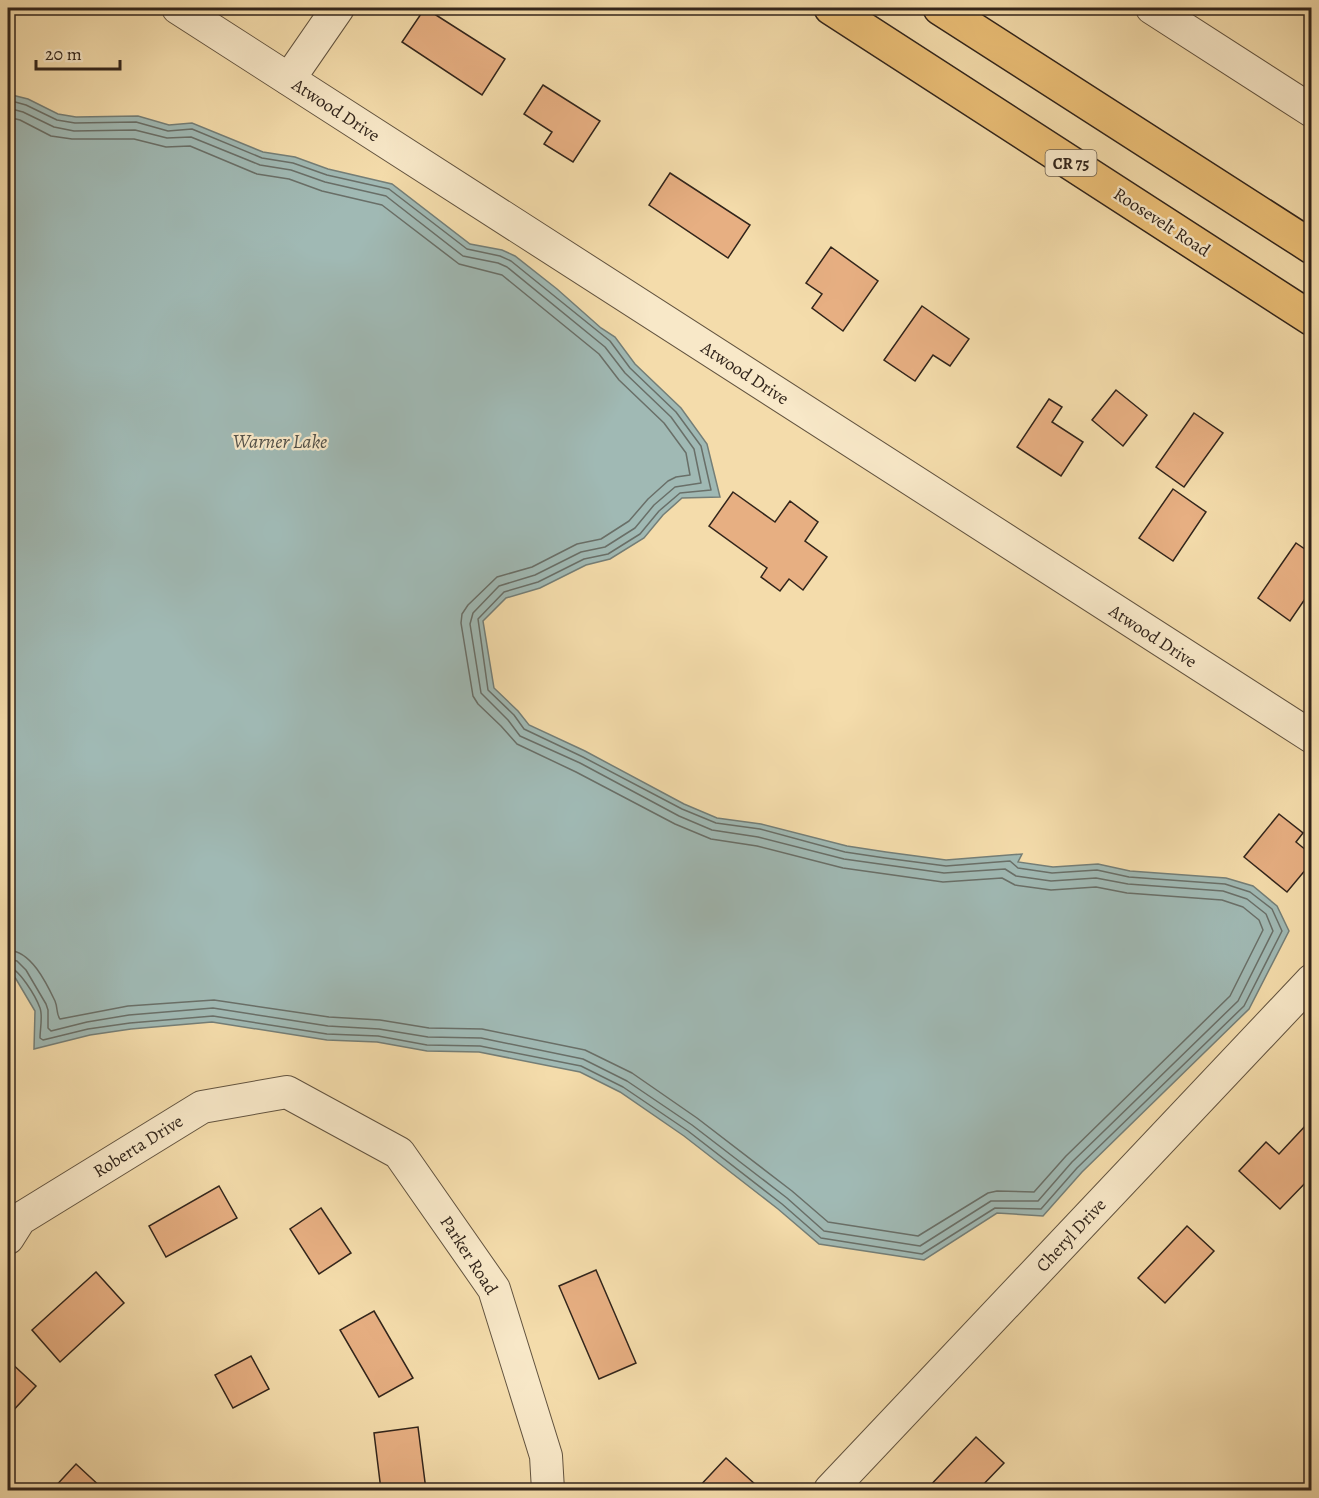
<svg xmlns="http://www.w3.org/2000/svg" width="1319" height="1498" viewBox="0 0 1319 1498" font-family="Alegreya,serif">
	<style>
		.water { fill: #a0b9b4; stroke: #747e77; stroke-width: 1.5 }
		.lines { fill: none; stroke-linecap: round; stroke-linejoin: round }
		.shore { stroke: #696f68; stroke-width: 1.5 }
		.building { fill: #e7af82; stroke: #32251b; stroke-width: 1.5 }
		.minor-casing { stroke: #62533f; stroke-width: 34 }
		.major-casing { stroke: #32251b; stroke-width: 36 }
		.minor { stroke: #f8e8c8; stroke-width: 32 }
		.major { stroke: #eabe76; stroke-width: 33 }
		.labels { text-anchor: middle; stroke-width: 4.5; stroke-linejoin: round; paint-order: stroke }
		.shield { fill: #f8e8c8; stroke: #6d604f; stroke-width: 1.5 }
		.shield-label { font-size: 16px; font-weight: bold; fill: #32251b }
		.street-label { font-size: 18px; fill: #32251b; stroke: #f8e8c8 }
		.water-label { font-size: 20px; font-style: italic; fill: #535149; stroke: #f8e8c8 }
	</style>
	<rect width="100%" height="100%" fill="#f4dcab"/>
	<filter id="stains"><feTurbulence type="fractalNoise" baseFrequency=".00333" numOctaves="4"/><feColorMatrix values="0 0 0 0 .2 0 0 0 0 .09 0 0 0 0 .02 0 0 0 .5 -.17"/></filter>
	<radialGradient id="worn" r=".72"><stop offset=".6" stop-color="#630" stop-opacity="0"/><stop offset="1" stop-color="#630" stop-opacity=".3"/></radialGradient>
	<path class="water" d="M 8,94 L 28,99 L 58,114 L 76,117 L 138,116 L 169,125 L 192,123 L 263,152 L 295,157 L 328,169 L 392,184 L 470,244 L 502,250 L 515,256 L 557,289 L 601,328 L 615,337 L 635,364 L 681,408 L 707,444 L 720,497 L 682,498 L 663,515 L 644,538 L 610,559 L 586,565 L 540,588 L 506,598 L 483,621 L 494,688 L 518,711 L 529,725 L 585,751 L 684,804 L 717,818 L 761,824 L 847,846 L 886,852 L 946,860 L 1022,854 L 1018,862 L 1053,867 L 1098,864 L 1130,871 L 1226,878 L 1253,886 L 1277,906 L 1289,931 L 1249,1009 L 1082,1172 L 1043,1216 L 997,1213 L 924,1260 L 819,1244 L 778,1209 L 684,1136 L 620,1092 L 580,1072 L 479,1052 L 427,1051 L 377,1042 L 327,1040 L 212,1022 L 131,1029 L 90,1035 L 34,1049 L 35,1011 L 16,979 L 8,970 Z"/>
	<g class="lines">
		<g class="shore">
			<path d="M 8,100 L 26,105 L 57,120 L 75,123 L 136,122 L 168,131 L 192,129 L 262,158 L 293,163 L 327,175 L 389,189 L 467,249 L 500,256 L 511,261 L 610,341 L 630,368 L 676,412 L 701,446 L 711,490 L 680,493 L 659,511 L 640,534 L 608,554 L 584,559 L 538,582 L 504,592 L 478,619 L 488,690 L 514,715 L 524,729 L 583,757 L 682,809 L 716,823 L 760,829 L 845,852 L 885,858 L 946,866 L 1010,861 L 1018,868 L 1052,873 L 1097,870 L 1129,877 L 1225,884 L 1250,892 L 1272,909 L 1282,931 L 1244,1006 L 1077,1168 L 1041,1209 L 995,1208 L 922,1254 L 821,1238 L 782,1204 L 688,1131 L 623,1087 L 581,1066 L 480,1046 L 427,1045 L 378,1036 L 327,1034 L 213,1016 L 130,1023 L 88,1029 L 43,1040 L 40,1038 C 40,1029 43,1016 40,1008 C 36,997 19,968 8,967"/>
			<path d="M 8,108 L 23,112 L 54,127 L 74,131 L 135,130 L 167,138 L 191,137 L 260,165 L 291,170 L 325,182 L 386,196 L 463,256 L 498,263 L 507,267 L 605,347 L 625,373 L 671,417 L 694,449 L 701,483 L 675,487 L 654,505 L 635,528 L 605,547 L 581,552 L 535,575 L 499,586 L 473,613 L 470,624 L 481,693 L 508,720 L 520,736 L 580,763 L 679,816 L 712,830 L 758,837 L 844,859 L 944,873 L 1005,869 L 1016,876 L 1051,881 L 1096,878 L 1128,884 L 1223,891 L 1247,899 L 1266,914 L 1273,931 L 1238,1001 L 1072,1162 L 1038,1201 L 991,1201 L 920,1246 L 824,1231 L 787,1198 L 692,1125 L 627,1081 L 583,1059 L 481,1038 L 428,1037 L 379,1029 L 328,1026 L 213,1008 L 129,1015 L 87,1022 L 51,1031 L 48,1028 L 48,1010 L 46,1004 L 26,970 L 17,961 L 8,959"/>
			<path d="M 8,117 L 20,120 L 51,136 L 72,139 L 134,139 L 166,147 L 190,146 L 257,174 L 289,179 L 322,191 L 382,205 L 459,264 L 502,275 L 599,354 L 619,380 L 664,423 L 686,453 L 690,475 L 676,477 L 668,481 L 648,499 L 629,521 L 601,539 L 577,544 L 532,567 L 497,577 L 468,605 L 462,614 L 461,623 L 473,696 L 478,704 L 501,726 L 517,744 L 576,772 L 675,824 L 711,839 L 757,846 L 843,868 L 943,882 L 1002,878 L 1015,885 L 1051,890 L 1096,887 L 1127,893 L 1222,900 L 1243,907 L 1259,920 L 1263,930 L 1230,996 L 1066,1156 L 1034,1192 L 997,1191 L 988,1193 L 918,1236 L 828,1222 L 792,1191 L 697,1118 L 632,1073 L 585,1050 L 482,1029 L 429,1028 L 380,1020 L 329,1017 L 214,1000 L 128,1006 L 60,1019 C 56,1014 58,1008 55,1001 C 46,982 31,951 8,950"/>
		</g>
	</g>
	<g class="building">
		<path d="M 425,8 L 505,59 L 482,95 L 402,42 Z"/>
		<path d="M 543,85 L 600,121 L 573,162 L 544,144 L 552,132 L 524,114 Z"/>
		<path d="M 670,173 L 750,225 L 728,258 L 649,205 Z"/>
		<path d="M 831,247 L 878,281 L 843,331 L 812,308 L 822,294 L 806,283 Z"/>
		<path d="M 922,306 L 969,339 L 950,366 L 933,355 L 915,381 L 884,360 Z"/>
		<path d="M 1116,390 L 1147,415 L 1123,446 L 1092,420 Z"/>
		<path d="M 1049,399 L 1062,407 L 1052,422 L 1083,442 L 1061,476 L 1017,447 Z"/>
		<path d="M 1194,413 L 1223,433 L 1184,487 L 1156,467 Z"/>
		<path d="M 1173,489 L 1206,512 L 1173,561 L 1139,538 Z"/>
		<path d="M 733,492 L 775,522 L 790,501 L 818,522 L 805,541 L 827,557 L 803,590 L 789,579 L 780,591 L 761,577 L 767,568 L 709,526 Z"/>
		<path d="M 1296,543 L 1312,554 L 1312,599 L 1307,596 L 1290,621 L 1258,598 Z"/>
		<path d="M 1279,814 L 1303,833 L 1296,842 L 1312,855 L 1312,862 L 1287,892 L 1244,857 Z"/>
		<path d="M 1307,1124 L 1312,1128 L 1312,1176 L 1280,1209 L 1239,1171 L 1266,1142 L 1279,1154 Z"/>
		<path d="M 219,1186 L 237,1218 L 166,1257 L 149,1226 Z"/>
		<path d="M 321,1208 L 351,1253 L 319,1274 L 290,1229 Z"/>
		<path d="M 1187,1226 L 1214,1251 L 1165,1303 L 1138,1278 Z"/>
		<path d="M 596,1270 L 636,1363 L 599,1379 L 559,1286 Z"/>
		<path d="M 96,1272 L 124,1303 L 60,1362 L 32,1330 Z"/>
		<path d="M 374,1311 L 413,1378 L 379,1397 L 340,1330 Z"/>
		<path d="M 251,1356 L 269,1389 L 233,1408 L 215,1375 Z"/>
		<path d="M 8,1360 L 36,1386 L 8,1416 Z"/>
		<path d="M 418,1427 L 426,1490 L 381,1490 L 374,1433 Z"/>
		<path d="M 976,1437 L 1004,1463 L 978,1490 L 926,1490 Z"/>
		<path d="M 726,1458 L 756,1485 L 751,1490 L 696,1490 Z"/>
		<path d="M 76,1464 L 104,1490 L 52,1490 Z"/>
	</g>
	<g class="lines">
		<g class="minor-casing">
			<g id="minor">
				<path d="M 178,8 L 1312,737"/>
				<path d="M 1152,8 L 1312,111"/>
				<path d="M 289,79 L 338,8"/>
				<path d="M 8,1238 L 20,1219 L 202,1107 L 287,1092 L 399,1153 L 494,1289 L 546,1456 L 548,1490"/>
				<path d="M 830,1490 L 1312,980"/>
			</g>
		</g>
		<g class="major-casing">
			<g id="major">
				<path d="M 831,8 L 1312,319"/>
				<path d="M 940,8 L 1312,247"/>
			</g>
		</g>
		<use href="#minor" class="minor"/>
		<use href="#major" class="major"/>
	</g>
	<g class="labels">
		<rect class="shield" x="1045.5" y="150" width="51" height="26" rx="4.5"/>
		<g class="shield-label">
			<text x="1071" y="169">CR 75</text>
		</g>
		<g class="street-label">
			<text transform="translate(336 110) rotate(33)" y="6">Atwood Drive</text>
			<text transform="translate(1162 222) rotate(33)" y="6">Roosevelt Road</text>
			<text transform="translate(745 373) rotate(33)" y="6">Atwood Drive</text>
			<text transform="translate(1153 636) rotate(33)" y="6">Atwood Drive</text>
			<text transform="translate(138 1146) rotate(-32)" y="6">Roberta Drive</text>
			<text transform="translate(1071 1235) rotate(-47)" y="6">Cheryl Drive</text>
			<text transform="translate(469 1255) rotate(57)" y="6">Parker Road</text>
		</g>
		<g class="water-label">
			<text x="280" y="448">Warner Lake</text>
		</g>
	</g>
	<rect width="1319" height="1498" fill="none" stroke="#f4dcab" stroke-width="30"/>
	<rect x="9" y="9" width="1301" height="1480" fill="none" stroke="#32251b" stroke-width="3"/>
	<rect x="15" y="15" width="1289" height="1468" fill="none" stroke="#32251b" stroke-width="1.5"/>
	<path d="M36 60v9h84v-9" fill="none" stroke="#32251b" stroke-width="3"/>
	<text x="45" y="60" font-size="18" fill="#32251b" stroke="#f8e8c8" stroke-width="4.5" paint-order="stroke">20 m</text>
	<rect width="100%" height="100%" filter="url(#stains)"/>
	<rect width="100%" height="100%" fill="url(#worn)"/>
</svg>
